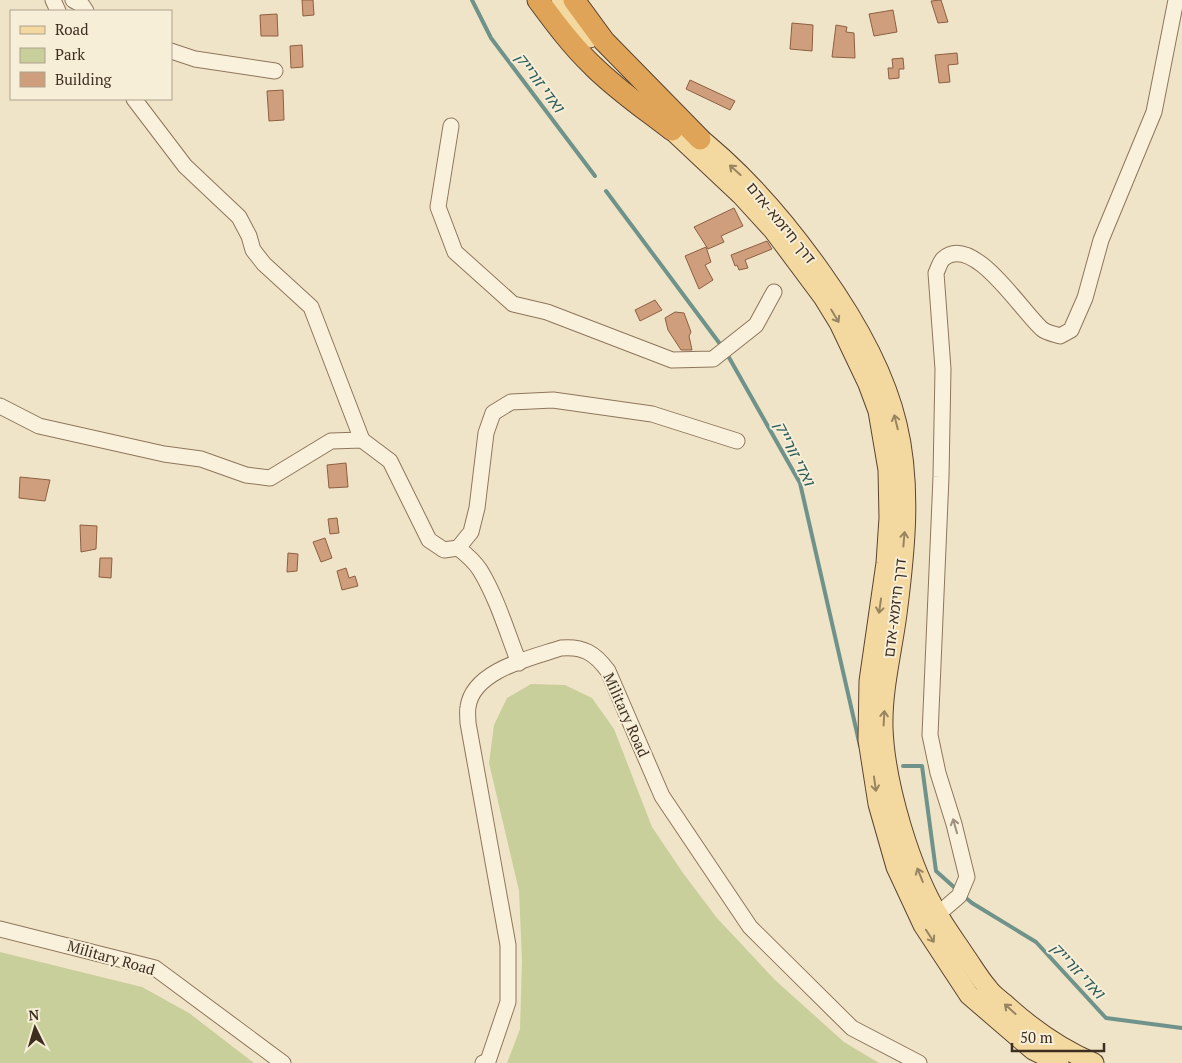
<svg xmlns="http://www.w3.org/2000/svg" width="1182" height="1063" viewBox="0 0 1182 1063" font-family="'PT Serif','Noto Sans Hebrew',serif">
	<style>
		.green { fill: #c9cf9b }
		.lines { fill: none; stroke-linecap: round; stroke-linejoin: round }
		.stream { stroke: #6f938a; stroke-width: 4 }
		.building { fill: #cf9f7d; stroke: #8d5f41 }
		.minor-casing { stroke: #8d765c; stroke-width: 17 }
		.major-casing { stroke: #5b4430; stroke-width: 21 }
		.highway-casing { stroke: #5b4430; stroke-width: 23 }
		.minor { stroke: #faf1dc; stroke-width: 15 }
		.major { stroke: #f3d9a0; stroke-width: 19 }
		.highway { stroke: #e0a458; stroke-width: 21 }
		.oneway { stroke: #988460 }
		.oneway2 { stroke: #9c907e }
		.labels { text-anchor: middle; stroke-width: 4; stroke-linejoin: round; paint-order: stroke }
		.street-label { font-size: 15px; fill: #3d2e20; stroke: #f7eed8 }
		.water-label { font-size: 16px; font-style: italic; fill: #2f5d5a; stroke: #f7eed8 }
	</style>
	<rect width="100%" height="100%" fill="#f0e4c8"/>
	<g class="green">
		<path d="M 531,684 L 565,685 L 592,698 L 614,729 L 652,827 L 683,873 L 717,918 L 775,980 L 844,1042 L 879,1063 L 507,1063 L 520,1029 L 522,961 L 519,891 L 489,763 L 494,725 L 507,698 Z"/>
		<path d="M 0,952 L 142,987 L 189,1013 L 254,1063 L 0,1063 Z"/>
	</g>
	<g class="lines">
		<g class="stream">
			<path d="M 472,0 L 491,38 L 595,176"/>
			<path d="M 606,191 L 723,348"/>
			<path d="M 727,354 L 800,483 L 860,746"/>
			<path d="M 903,766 L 922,766 L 936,871 L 955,888"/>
			<path d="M 966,898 L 972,903 L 1036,942 L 1106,1018 L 1182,1028"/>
		</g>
	</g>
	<g class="building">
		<path d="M 302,0 L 313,0 L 314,15 L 303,16 Z"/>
		<path d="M 941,0 L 948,22 L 938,23 L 931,1 Z"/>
		<path d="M 893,10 L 897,32 L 874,36 L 869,14 Z"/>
		<path d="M 277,14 L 278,36 L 261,36 L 260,15 Z"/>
		<path d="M 792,23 L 813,25 L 812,51 L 790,49 Z"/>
		<path d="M 836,25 L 847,27 L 846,32 L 854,33 L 855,58 L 832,57 Z"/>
		<path d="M 302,45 L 303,67 L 291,68 L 290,46 Z"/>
		<path d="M 957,53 L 958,64 L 948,65 L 950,82 L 939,83 L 935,55 Z"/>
		<path d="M 903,58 L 904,69 L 899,69 L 899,78 L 889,79 L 888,68 L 893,68 L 892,59 Z"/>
		<path d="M 690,80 L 735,101 L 730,110 L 686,89 Z"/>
		<path d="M 283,90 L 284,120 L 269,121 L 267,91 Z"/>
		<path d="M 734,208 L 743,226 L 721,236 L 724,242 L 708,249 L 694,227 Z"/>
		<path d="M 767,241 L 772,249 L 745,260 L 748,268 L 739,270 L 737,265 L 735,266 L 731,255 Z"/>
		<path d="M 706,247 L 711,262 L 705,265 L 713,280 L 699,289 L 685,256 Z"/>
		<path d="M 655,300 L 662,310 L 640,321 L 635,310 Z"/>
		<path d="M 675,312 L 684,313 L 691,332 L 689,336 L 692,350 L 681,350 L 668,330 L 665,318 Z"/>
		<path d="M 346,463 L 348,487 L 329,488 L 327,465 Z"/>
		<path d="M 20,477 L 50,480 L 45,501 L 19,498 Z"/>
		<path d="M 337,518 L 339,533 L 330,534 L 328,519 Z"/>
		<path d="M 80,525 L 97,526 L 96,549 L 81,552 Z"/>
		<path d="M 325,538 L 332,558 L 321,562 L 313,542 Z"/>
		<path d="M 288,553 L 298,554 L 297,571 L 287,572 Z"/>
		<path d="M 100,558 L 112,558 L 111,578 L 99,577 Z"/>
		<path d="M 346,568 L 349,578 L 355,576 L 358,586 L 342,590 L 337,571 Z"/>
	</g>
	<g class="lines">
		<g class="minor-casing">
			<g id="minor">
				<path d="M 53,0 L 58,11"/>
				<path d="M 73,0 L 82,5 L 86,11"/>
				<path d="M 171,51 L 195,59 L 275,71"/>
				<path d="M 134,99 L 185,166 L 239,217 L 249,236 L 253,250 L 264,264 L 311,307 L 362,440"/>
				<path d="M 451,126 L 438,207 L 455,252 L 513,304 L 547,312 L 672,360 L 713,359 L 756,325 L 774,292"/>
				<path d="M 0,406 L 39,426 L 164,454 L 201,459 L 246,475 L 270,478 L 331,441 L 362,440 L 390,461 L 429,540 L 444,550 L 458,548 L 471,532 L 477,508 L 486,433 L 493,413 L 511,402 L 553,400 L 652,414 L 737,441"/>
				<path d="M 458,548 C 466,554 474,561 480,570 C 497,598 507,632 519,663"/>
				<path d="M 938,914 L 959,896 L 967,877 L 954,824 L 938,773 L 930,735 L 941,477 L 943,369 L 936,273 C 938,269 940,262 943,259 C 973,232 1022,312 1042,329 C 1047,333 1054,334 1060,336 L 1071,330 L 1085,298 L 1101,240 L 1154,112 L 1176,0"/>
				<path d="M 0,929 L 155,968 L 283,1063"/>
				<path d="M 483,1063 L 488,1061 L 508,1002 L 508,945 L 468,723 C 468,718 467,712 468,707 C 473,670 531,658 561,648 C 583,646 595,653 608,671 L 662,796 L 750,927 L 852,1028 L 919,1063"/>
			</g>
		</g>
		<g class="major-casing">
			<g id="major">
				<path d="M 561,0 L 590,38"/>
				<path d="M 688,129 C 741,169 784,219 822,273 C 854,318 884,369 897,424 C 912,486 905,552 897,614 C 892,652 882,690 883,728 C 885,783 910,868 939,916 C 947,930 957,943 966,957 C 973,967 980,979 988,988 C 992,994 998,998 1004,1003 C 1031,1028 1061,1049 1094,1063"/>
				<path d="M 673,131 L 741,195 L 773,230 L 823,297 L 839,323 L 868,384 L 878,411 L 888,470 L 889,518 L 886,563 L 869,681 L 868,740 L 878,804 L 896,867 L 923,925 L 969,995 L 1033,1050 L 1059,1063"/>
			</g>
		</g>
		<g class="highway-casing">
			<g id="highway">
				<path d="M 538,0 C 555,23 572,46 593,66 C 617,90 645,109 672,130"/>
				<path d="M 574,0 L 604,41 L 700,139"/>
			</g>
		</g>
		<use href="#minor" class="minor"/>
		<use href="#major" class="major"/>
		<use href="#highway" class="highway"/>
	</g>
	<defs><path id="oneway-shaft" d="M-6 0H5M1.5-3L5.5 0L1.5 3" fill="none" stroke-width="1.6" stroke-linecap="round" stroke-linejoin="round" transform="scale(1.25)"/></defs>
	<g class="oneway">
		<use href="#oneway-shaft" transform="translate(735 170) rotate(-138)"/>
		<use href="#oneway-shaft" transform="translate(835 316) rotate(59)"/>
		<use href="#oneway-shaft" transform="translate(896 422) rotate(-104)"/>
		<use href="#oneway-shaft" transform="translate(904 539) rotate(-85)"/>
		<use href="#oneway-shaft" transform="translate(880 606) rotate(98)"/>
		<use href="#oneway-shaft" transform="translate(884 718) rotate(-87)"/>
		<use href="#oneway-shaft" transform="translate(875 784) rotate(82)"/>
		<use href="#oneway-shaft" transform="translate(920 875) rotate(-112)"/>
		<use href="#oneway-shaft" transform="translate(930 936) rotate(57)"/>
		<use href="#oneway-shaft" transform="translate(1010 1009) rotate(-138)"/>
	</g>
	<use class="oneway2" href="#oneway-shaft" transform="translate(955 826) rotate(-106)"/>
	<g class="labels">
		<g class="street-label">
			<text transform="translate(781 223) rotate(51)" y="5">דרך חיזמא-אדם</text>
			<text transform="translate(895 608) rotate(-83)" y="5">דרך חיזמא-אדם</text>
			<text transform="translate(626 715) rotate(66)" y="5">Military Road</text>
			<text transform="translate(111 958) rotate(16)" y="5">Military Road</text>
		</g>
		<g class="water-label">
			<text transform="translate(540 82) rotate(53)" y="6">ואדי זורייק</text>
			<text transform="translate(795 453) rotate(63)" y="6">ואדי זורייק</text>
			<text transform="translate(1078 970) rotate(47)" y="6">ואדי זורייק</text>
		</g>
	</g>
	<rect x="10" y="10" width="162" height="90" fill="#f7eed8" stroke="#ada18e"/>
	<rect x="20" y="26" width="25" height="8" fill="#f3d9a0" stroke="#ada18e"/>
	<text x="55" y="35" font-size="15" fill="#3d2e20">Road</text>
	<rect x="20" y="48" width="25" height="15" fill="#c9cf9b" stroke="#ada18e"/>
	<text x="55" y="60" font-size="15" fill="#3d2e20">Park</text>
	<rect x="20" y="72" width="25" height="15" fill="#cf9f7d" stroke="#ada18e"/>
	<text x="55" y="85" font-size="15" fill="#3d2e20">Building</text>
	<g transform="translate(35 1028) rotate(355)" stroke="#f7eed8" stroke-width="4" paint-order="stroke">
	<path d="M0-4L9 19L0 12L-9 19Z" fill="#3d2e20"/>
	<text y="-8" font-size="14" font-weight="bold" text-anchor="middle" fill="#3d2e20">N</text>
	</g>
	<path d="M1012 1043v8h92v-8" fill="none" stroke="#3d2e20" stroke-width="2.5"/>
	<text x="1020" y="1043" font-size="15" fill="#3d2e20" stroke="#f7eed8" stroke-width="4" paint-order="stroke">50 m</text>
</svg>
